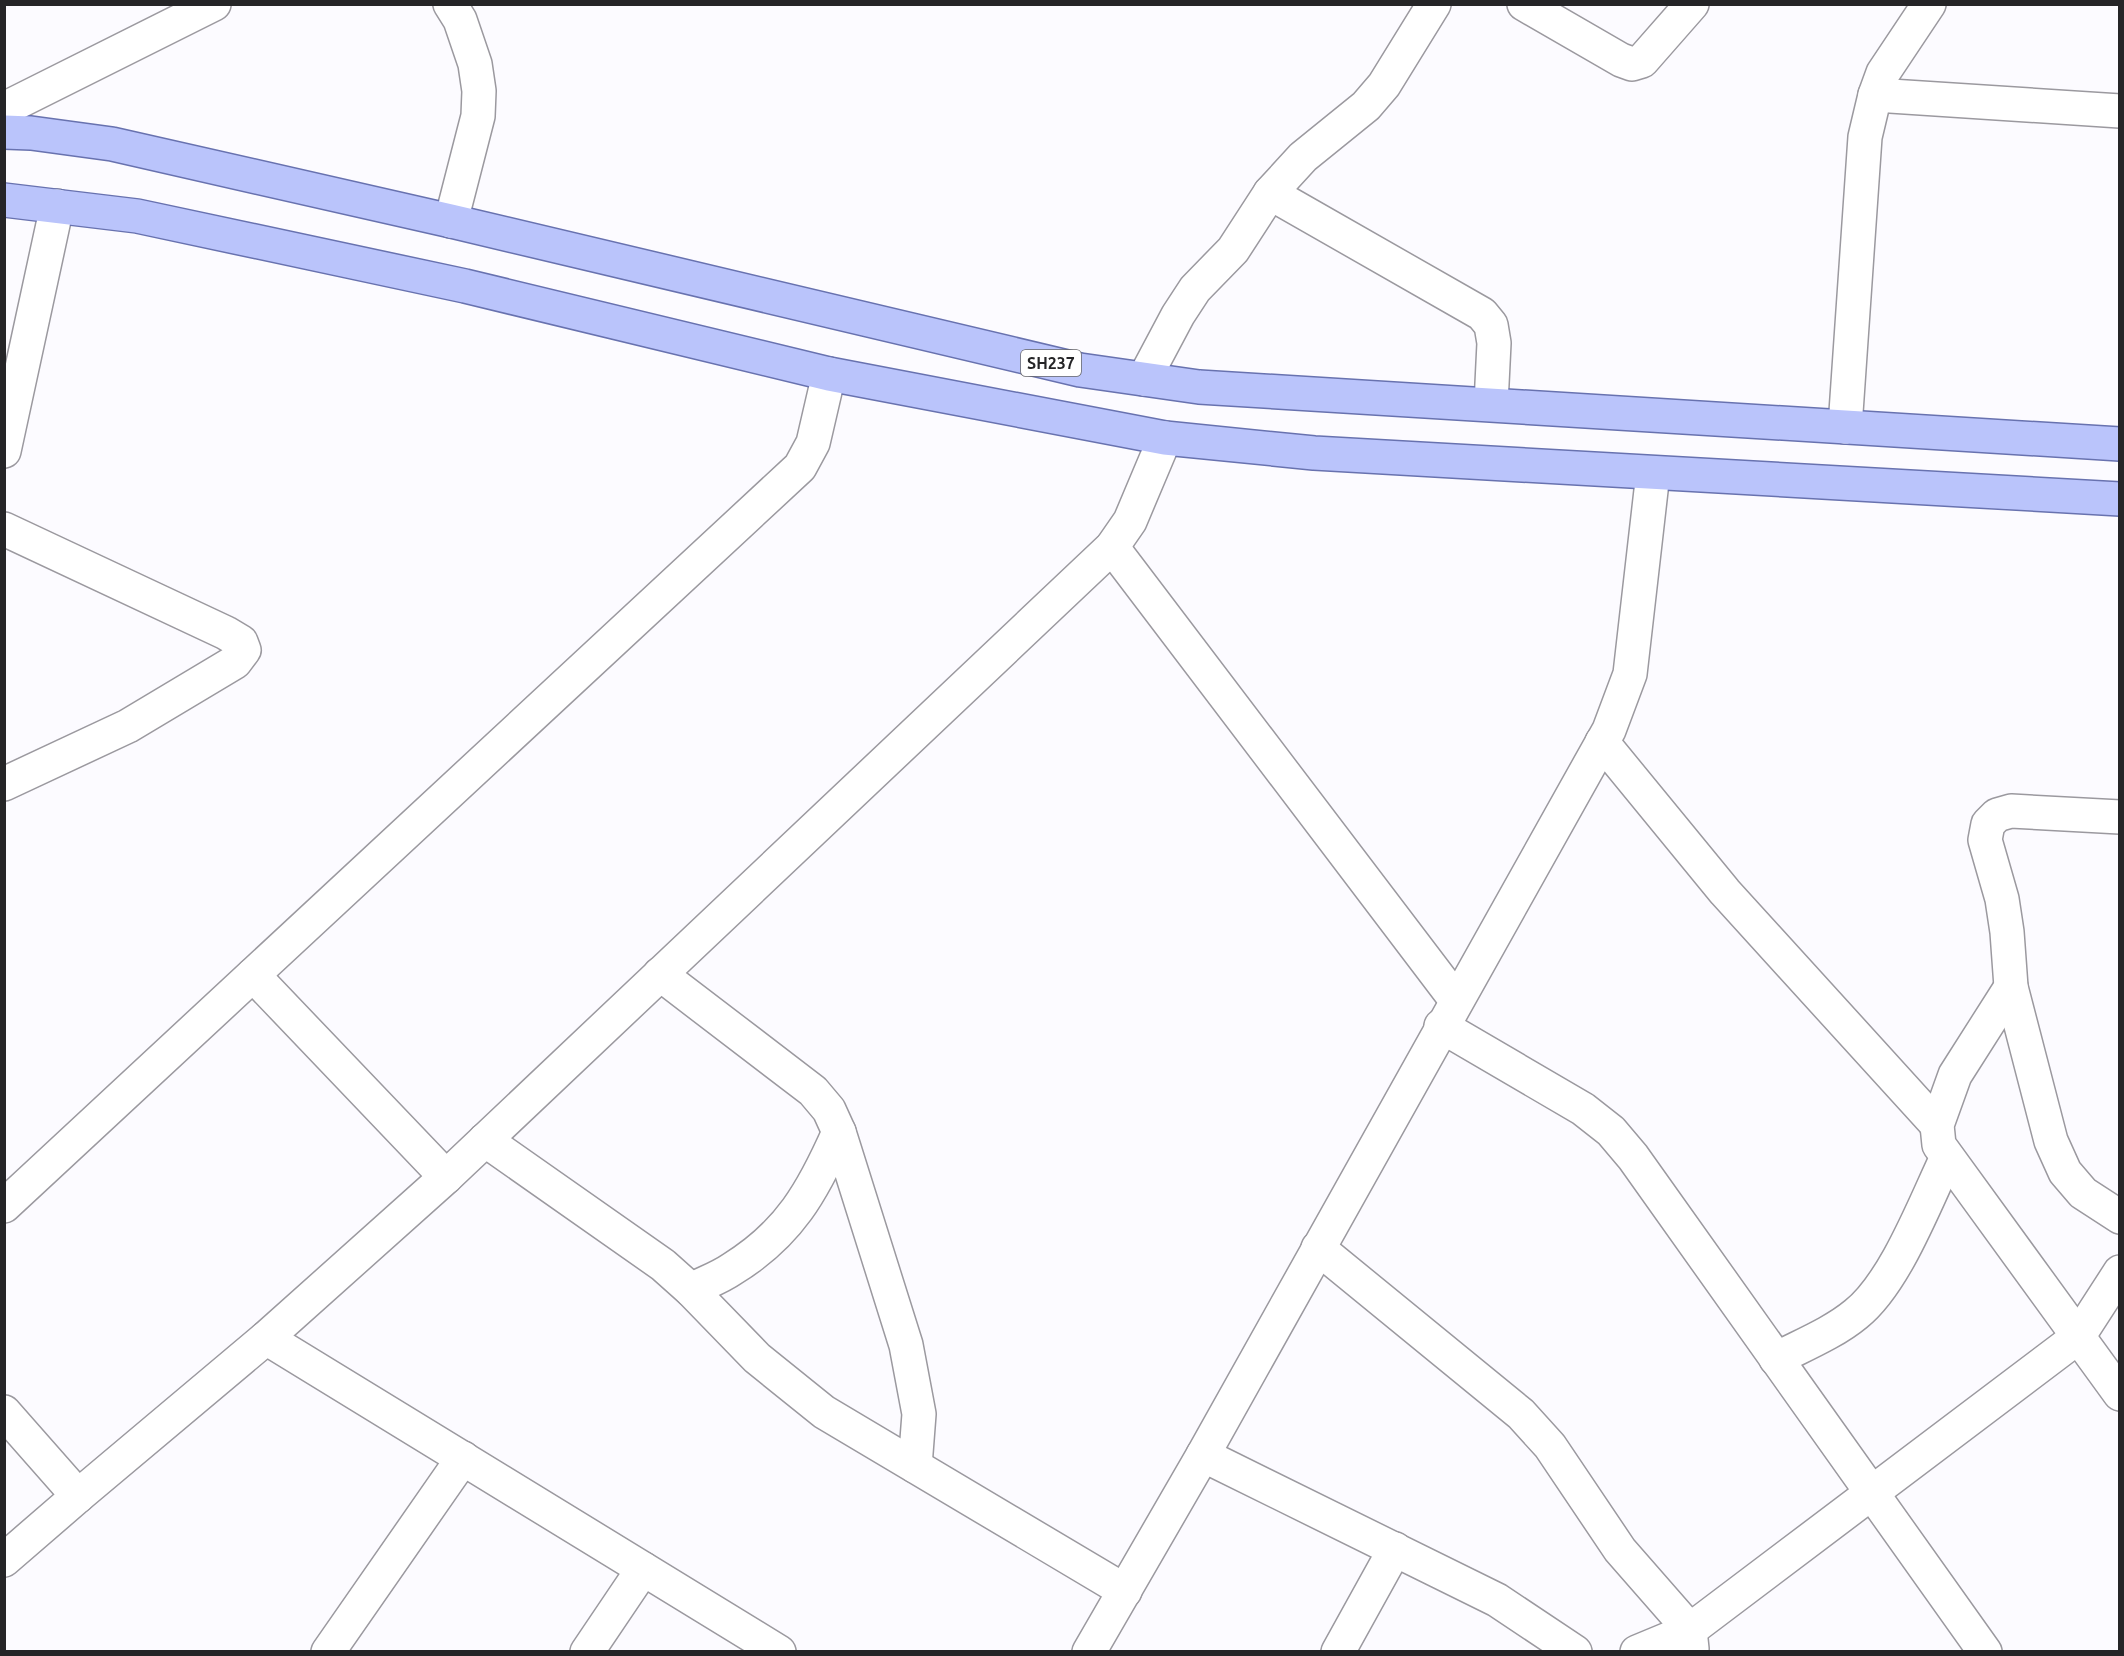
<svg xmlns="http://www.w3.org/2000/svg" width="2124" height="1656" viewBox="0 0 2124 1656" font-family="Ubuntu,sans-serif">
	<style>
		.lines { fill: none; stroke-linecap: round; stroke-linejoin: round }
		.minor-casing { stroke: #9b999f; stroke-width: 36 }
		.major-casing { stroke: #6872af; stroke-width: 36 }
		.minor { stroke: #fff; stroke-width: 33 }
		.major { stroke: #bac4fb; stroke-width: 33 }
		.labels { text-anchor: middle; stroke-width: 4.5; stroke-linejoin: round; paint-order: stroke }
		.shield { fill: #fff; stroke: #666668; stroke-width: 1.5 }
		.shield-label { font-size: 16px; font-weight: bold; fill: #252527 }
	</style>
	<rect width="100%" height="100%" fill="#fcfbff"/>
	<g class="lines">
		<g class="minor-casing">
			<g id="minor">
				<path d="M 450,4 L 460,20 L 475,64 L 479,91 L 478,116 L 451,221"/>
				<path d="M 1524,4 L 1621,60 L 1632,64 L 1642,61 L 1692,4"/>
				<path d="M 1875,95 L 2120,111"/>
				<path d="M 4,109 L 214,4"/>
				<path d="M 1270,193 L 1482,314 L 1491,325 L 1494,343 L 1491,404"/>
				<path d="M 1144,379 L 1178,315 L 1195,289 L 1233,250 L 1270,193 L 1303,157 L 1366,106 L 1384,85 L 1434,4"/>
				<path d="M 1845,427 L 1865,137 L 1875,95 L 1883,73 L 1929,4"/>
				<path d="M 4,451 L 57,206"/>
				<path d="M 4,529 L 226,633 L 241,642 L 244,650 L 235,662 L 128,726 L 4,784"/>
				<path d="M 1112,547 L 1456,1000"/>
				<path d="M 1602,742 L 1725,892 L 1937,1125"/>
				<path d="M 2120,817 L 2011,811 L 1997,815 L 1988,824 L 1985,840 L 2002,899 L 2007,932 L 2011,987 L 2051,1141 L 2065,1172 L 2083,1193 L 2120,1217"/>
				<path d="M 660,974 L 813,1091 L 829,1110 L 839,1132 L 906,1345 L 919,1414 L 915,1466"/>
				<path d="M 253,975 L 446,1177"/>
				<path d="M 2011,987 L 1955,1075 L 1937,1125 L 1939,1145 L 2120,1394"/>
				<path d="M 1441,1026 L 1583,1109 L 1611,1131 L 1633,1157 L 1985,1652"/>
				<path d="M 485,1140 L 663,1265 L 691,1290 L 757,1358 L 824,1412 L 1125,1591"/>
				<path d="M 4,1206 L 800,467 L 813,443 L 829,374"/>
				<path d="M 1318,1248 L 1521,1414 L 1550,1446 L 1620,1550 L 1690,1630 L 1692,1649"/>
				<path d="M 691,1290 C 704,1283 719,1278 732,1269 C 789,1234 813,1191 839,1132"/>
				<path d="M 266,1338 L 779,1652"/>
				<path d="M 1776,1359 C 1803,1345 1833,1333 1856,1314 C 1895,1283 1925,1203 1947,1157"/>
				<path d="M 4,1412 L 78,1496"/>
				<path d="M 1203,1455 L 1497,1600 L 1575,1652"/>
				<path d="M 4,1560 L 78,1496 L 266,1338 L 446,1177 L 1112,547 L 1130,521 L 1165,438"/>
				<path d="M 328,1652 L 463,1458"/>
				<path d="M 587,1652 L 643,1569"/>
				<path d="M 1089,1652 L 1203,1455 L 1609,730 L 1630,674 L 1653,473"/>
				<path d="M 1338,1652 L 1395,1549"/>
				<path d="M 1637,1652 L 1690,1630 L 2078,1337 L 2120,1272"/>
			</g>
		</g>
		<g class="major-casing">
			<g id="major">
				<path d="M 4,132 L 31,133 L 112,144 L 451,221 L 1080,370 L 1199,387 L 2120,444"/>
				<path d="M 4,200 L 137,216 L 465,286 L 829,374 L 1165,438 L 1314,453 L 2120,499"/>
			</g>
		</g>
		<use href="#minor" class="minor"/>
		<use href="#major" class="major"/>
	</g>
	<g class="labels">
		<rect class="shield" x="1021" y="350" width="60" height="26" rx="4.5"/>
		<g class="shield-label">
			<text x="1051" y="369">SH237</text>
		</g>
	</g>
	<rect width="2124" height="1656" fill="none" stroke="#252527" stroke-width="12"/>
</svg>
